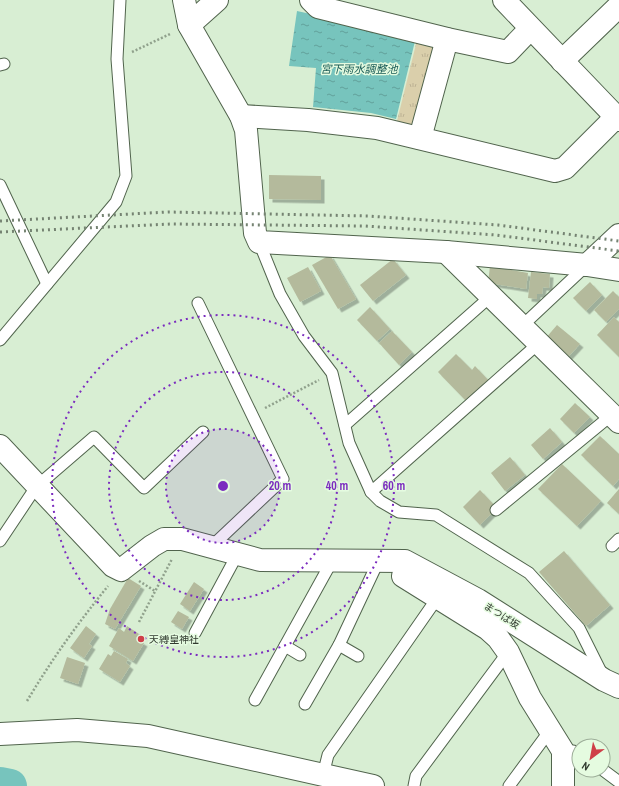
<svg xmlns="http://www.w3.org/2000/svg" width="619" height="786" viewBox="0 0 619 786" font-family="'Archivo Narrow','Noto Sans JP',sans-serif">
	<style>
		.grass { fill: url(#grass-tufts) }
		.water { fill: url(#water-ripples) }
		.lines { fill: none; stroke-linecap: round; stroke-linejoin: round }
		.river { stroke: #77c4bd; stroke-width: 34 }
		.building { fill: #b4ba9c; filter: url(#shadow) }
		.service-casing { stroke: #51644d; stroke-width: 13 }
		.minor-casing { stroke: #51644d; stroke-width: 24 }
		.tertiary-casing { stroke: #51644d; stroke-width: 24 }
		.path { stroke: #90a18c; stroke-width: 2.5; stroke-dasharray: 2 2; stroke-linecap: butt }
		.service { stroke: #fff; stroke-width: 11 }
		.minor { stroke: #fff; stroke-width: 22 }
		.tertiary { stroke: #fff; stroke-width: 22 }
		.rail { stroke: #758372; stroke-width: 3; stroke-dasharray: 2 4; stroke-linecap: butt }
		.ring { fill: none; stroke: #7b2cbf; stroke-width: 2; stroke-dasharray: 2 4 }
		.poi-dot { fill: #cf3f48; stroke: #e5fbe0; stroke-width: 1.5 }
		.labels { text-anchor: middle; stroke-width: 3; stroke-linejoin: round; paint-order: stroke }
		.street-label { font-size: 10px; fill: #313a2f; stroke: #e5fbe0 }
		.poi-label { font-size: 10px; fill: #313a2f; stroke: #e5fbe0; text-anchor: start }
		.water-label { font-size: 11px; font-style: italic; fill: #195b56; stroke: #e5fbe0 }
		.centre { fill: #7b2cbf; stroke: #e5fbe0; stroke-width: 2 }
		.ring-label { font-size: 12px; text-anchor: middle; font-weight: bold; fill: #7b2cbf; stroke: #e5fbe0; stroke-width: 3; stroke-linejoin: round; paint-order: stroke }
	</style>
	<defs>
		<pattern id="grass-tufts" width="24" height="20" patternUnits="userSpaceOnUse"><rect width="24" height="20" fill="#dacfab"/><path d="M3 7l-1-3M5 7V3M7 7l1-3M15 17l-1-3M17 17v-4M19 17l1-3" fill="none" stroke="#bcb293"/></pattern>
		<pattern id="water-ripples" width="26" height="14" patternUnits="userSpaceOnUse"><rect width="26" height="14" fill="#77c4bd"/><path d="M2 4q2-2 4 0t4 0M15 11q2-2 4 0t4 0" fill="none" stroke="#62a09a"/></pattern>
		<filter id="shadow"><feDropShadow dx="3.5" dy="3.5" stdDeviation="0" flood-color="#0004"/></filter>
	</defs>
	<rect width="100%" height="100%" fill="#d8eed3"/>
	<path class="grass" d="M 418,36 L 438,47 L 415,129 L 396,125 Z"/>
	<path class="water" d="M 297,11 L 416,37 L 396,119 L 371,113 L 313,107 L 316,68 L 289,66 Z"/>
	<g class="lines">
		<path class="river" d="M 0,784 L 10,786"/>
	</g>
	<g class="building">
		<path d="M 269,175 L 321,176 L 321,200 L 269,199 Z"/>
		<path d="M 330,255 L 356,299 L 338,309 L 312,265 Z"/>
		<path d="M 393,259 L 406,275 L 373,301 L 360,285 Z"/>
		<path d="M 490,266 L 528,273 L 526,289 L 488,283 Z"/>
		<path d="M 308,267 L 321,291 L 300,302 L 287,278 Z"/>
		<path d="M 531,272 L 550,274 L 549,288 L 543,287 L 542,294 L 537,294 L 537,299 L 528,298 Z"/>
		<path d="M 590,282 L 602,295 L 586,311 L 573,298 Z"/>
		<path d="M 613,291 L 619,297 L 619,309 L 606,322 L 594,310 Z"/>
		<path d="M 370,307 L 390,329 L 377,341 L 357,320 Z"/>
		<path d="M 614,317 L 619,322 L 619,357 L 597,335 Z"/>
		<path d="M 557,325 L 580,344 L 567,358 L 545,339 Z"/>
		<path d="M 392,331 L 412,352 L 399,365 L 379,343 Z"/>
		<path d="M 456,354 L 472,370 L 475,366 L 490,382 L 468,403 L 438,372 Z"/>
		<path d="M 575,403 L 590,417 L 574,433 L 560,419 Z"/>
		<path d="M 550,428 L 562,442 L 543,459 L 531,445 Z"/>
		<path d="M 600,436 L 619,454 L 619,479 L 613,486 L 581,455 Z"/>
		<path d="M 510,457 L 525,475 L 505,491 L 491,473 Z"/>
		<path d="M 562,464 L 601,501 L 577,526 L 538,489 Z"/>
		<path d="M 619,489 L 619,514 L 607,503 Z"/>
		<path d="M 480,490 L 497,508 L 480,525 L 463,507 Z"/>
		<path d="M 564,551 L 610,605 L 586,626 L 539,572 Z"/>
		<path d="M 128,578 L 141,586 L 115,629 L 105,624 L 110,609 Z"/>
		<path d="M 194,582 L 204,589 L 190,611 L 180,604 Z"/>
		<path d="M 178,611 L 189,617 L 182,629 L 171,622 Z"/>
		<path d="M 86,626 L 96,634 L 89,644 L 92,646 L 84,658 L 70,648 Z"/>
		<path d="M 127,626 L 139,634 L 136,638 L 144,643 L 133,661 L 109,646 L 119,628 L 124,632 Z"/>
		<path d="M 114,651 L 128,659 L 126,663 L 130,666 L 120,682 L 99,669 L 108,654 L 111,656 Z"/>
		<path d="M 67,657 L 85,663 L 78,684 L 60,678 Z"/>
	</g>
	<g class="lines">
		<g class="service-casing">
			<g id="service">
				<path d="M 0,65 L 4,64"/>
				<path d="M 0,185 L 47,284"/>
				<path d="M 259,242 L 280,294 L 304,336 L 332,373 L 349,443 L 371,492 L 380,501 L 399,512 L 436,515 L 529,573 L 579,628 L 602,674"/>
				<path d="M 198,303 L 283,479 L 211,547"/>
				<path d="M 522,326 L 587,265"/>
				<path d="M 0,340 L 116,202 L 126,176 L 117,59 L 120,0"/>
				<path d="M 345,425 L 491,296"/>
				<path d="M 371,492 L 539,343"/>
				<path d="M 496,510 L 614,413"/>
				<path d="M 0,541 L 36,487 L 94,437 L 144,488 L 203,432"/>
				<path d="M 612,546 L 619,539"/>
				<path d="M 195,633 L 237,555"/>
				<path d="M 339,645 L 358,656"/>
				<path d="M 285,646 L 300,655"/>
				<path d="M 255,700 L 332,561"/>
				<path d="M 305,704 L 339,645 L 378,562"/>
				<path d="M 563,751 L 573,751 L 579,753"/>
				<path d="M 603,770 L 619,782"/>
				<path d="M 323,775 L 328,755 L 438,597"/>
				<path d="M 414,786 L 416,776 L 508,652"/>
				<path d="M 509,786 L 551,729"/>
			</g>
		</g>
		<g class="minor-casing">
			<g id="minor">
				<path d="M 184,0 L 189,25 L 241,116 L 246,130 L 255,233 L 259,242 L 446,252 L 587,265 L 619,270"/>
				<path d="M 311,0 L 318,7 L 447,39 L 508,52 L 530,29"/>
				<path d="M 504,0 L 619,120"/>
				<path d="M 189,25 L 217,0"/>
				<path d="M 562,61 L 619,6"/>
				<path d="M 241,116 L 308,120 L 377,128 L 555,171 L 565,168 L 616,117"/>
				<path d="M 420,138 L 447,39"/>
				<path d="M 446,252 L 619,422"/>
				<path d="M 587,265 L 619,235"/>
				<path d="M 0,446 L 113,566 L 121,570 L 152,546 L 164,539 L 182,539 L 260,560 L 405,561 L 478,600 L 604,680 L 619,687"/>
				<path d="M 403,576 L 488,629 L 498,638 L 508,652 L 530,698 L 563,751 L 563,786"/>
			</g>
		</g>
		<g class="tertiary-casing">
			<path id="tertiary" d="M 0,734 L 77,730 L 148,736 L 373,786"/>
		</g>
		<g class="path">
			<path d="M 132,52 L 170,34"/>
			<path d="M 265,408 L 319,380"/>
			<path d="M 139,581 L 155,591"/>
			<path d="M 139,622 L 172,559"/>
			<path d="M 27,701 C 52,659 78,623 108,586"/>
		</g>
		<use href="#service" class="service"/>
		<use href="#minor" class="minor"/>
		<use href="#tertiary" class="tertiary"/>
		<g class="rail">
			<path d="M 0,221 L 168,212 L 368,216 L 498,225 L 619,241"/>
			<path d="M 0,232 L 171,224 L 365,226 L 496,235 L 619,251"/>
		</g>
	</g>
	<circle cx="223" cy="486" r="57" fill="#7b2cbf" fill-opacity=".12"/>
	<g class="ring">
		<circle cx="223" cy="486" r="57"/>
		<circle cx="223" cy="486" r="114"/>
		<circle cx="223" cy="486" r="171"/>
	</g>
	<circle class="poi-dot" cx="141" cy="639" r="4"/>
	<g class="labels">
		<g class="street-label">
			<text transform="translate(502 615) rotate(32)" y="4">まつば坂</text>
		</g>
		<g class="poi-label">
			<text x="149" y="643">天縛皇神社</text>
		</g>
		<g class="water-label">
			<text x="359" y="73">宮下雨水調整池</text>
		</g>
	</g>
	<circle cx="223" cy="486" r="6" class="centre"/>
	<g class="ring-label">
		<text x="280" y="490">20 m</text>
		<text x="337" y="490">40 m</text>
		<text x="394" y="490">60 m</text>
	</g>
	<g transform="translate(591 758) rotate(212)"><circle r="19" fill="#e5fbe0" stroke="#9dae99"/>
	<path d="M0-3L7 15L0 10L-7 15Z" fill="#cf3f48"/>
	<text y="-6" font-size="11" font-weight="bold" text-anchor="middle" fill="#313a2f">N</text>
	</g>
</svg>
